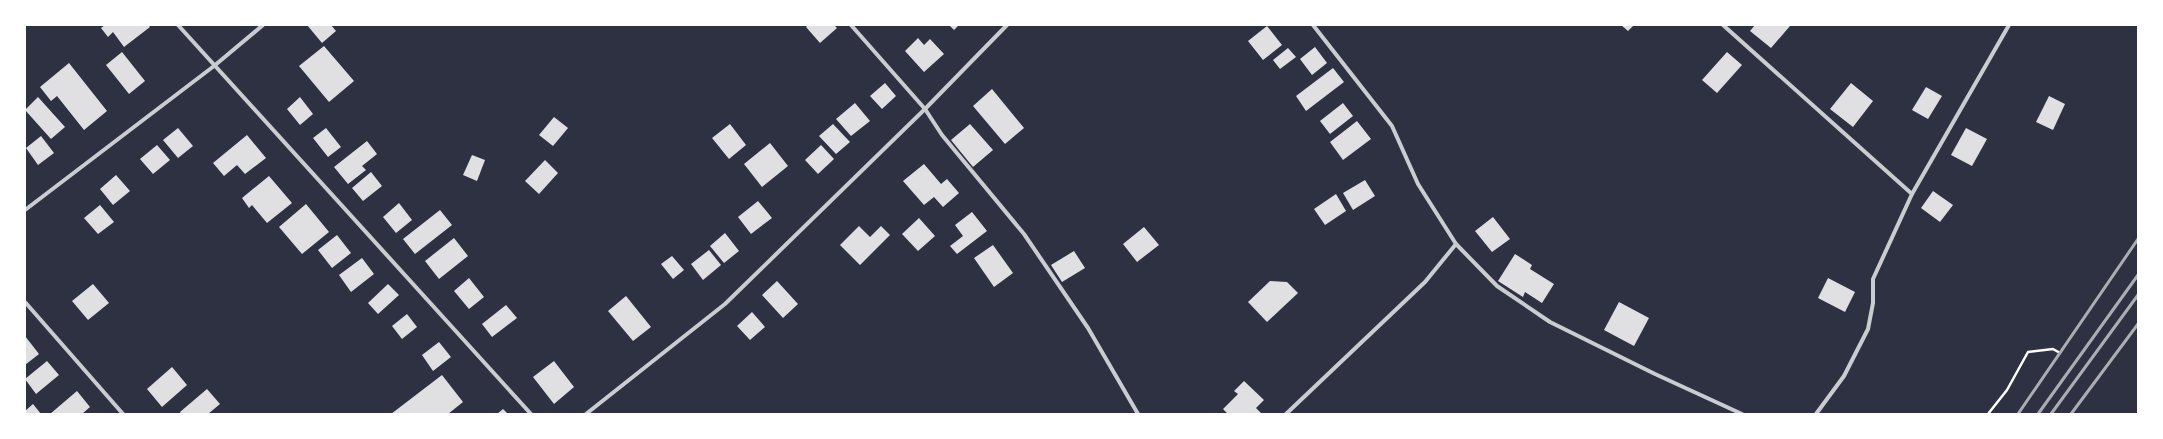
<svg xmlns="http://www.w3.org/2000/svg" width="2163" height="439" viewBox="0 0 2163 439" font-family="'Nunito Sans',sans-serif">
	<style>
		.building { fill: #e0e0e3 }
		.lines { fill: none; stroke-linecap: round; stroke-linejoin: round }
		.path { stroke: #fff; stroke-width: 2.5 }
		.minor { stroke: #caccd0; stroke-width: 4 }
		.rail { stroke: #abadb3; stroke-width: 3 }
	</style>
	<rect width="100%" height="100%" fill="#2d3142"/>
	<g class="building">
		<path d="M 105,25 L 148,25 L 150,27 L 124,47 L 113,32 L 108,37 L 101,28 Z"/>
		<path d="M 307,25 L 331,25 L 336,31 L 322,43 Z"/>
		<path d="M 808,25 L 834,25 L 837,28 L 820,43 L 806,27 Z"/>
		<path d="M 949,25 L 959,25 L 954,30 Z"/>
		<path d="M 1621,25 L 1634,25 L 1628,31 Z"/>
		<path d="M 1755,25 L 1789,25 L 1790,26 L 1771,48 L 1750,31 Z"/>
		<path d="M 1267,26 L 1282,45 L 1263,60 L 1248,41 Z"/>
		<path d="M 918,38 L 924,45 L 930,39 L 944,54 L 924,72 L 905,51 Z"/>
		<path d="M 324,46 L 354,81 L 329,102 L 299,66 Z"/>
		<path d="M 1315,47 L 1327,63 L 1312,75 L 1300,59 Z"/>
		<path d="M 1288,48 L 1296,57 L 1280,69 L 1273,60 Z"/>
		<path d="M 122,52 L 145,81 L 129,94 L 106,65 Z"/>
		<path d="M 1727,52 L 1742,65 L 1717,93 L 1702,80 Z"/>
		<path d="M 69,63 L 107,111 L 84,130 L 57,96 L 51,101 L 40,87 Z"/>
		<path d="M 1333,68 L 1344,82 L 1306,111 L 1296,96 Z"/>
		<path d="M 885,83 L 896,96 L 882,109 L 870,96 Z"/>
		<path d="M 1851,83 L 1873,101 L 1853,127 L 1830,109 Z"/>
		<path d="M 1926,87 L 1942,96 L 1928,119 L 1912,110 Z"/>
		<path d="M 992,89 L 1024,128 L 1005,144 L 973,106 Z"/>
		<path d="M 2049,96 L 2065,104 L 2053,130 L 2036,122 Z"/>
		<path d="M 38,97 L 65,127 L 51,139 L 25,110 Z"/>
		<path d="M 300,97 L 313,114 L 300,125 L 287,109 Z"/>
		<path d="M 855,103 L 870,121 L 851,136 L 836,119 Z"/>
		<path d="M 1343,103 L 1353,116 L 1330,134 L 1320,121 Z"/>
		<path d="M 554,117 L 568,128 L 553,146 L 539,135 Z"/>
		<path d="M 1357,121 L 1371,139 L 1343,160 L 1330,142 Z"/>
		<path d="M 730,124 L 746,145 L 729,159 L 712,138 Z"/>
		<path d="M 833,124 L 850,142 L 836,154 L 819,136 Z"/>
		<path d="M 970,124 L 993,150 L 973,167 L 951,140 Z"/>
		<path d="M 178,128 L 193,146 L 178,158 L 163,140 Z"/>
		<path d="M 326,128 L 341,147 L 328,157 L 313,138 Z"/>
		<path d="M 1966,128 L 1987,139 L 1972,166 L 1951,155 Z"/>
		<path d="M 247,135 L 266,158 L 245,174 L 237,165 L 224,176 L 213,163 Z"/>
		<path d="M 41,136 L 54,153 L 38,165 L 26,148 Z"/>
		<path d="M 367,141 L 377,154 L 362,166 L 366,170 L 348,184 L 334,167 Z"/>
		<path d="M 770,143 L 788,166 L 762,187 L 744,164 Z"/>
		<path d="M 157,145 L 170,160 L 153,174 L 140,159 Z"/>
		<path d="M 821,145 L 834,159 L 818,174 L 805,160 Z"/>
		<path d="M 472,155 L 485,160 L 477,181 L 463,175 Z"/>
		<path d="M 545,160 L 558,173 L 539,194 L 525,181 Z"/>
		<path d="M 924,164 L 941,184 L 947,179 L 959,193 L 943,207 L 934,197 L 924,205 L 903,181 Z"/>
		<path d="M 371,172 L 382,186 L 363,201 L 352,188 Z"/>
		<path d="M 116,175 L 130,191 L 113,205 L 100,189 Z"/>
		<path d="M 269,176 L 292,203 L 267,223 L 252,205 L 249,208 L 242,198 Z"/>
		<path d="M 1365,180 L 1375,196 L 1353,210 L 1343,193 Z"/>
		<path d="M 1933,191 L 1953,205 L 1940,222 L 1921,208 Z"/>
		<path d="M 1336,194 L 1346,211 L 1325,225 L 1314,209 Z"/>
		<path d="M 758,201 L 772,218 L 751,234 L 738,217 Z"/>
		<path d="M 399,203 L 412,220 L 396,233 L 383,217 Z"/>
		<path d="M 306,204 L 329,232 L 302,254 L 279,227 Z"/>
		<path d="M 100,205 L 114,222 L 98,234 L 84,218 Z"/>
		<path d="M 440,210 L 452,225 L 415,254 L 403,239 Z"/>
		<path d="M 972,212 L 987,231 L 957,254 L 950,246 L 963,236 L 955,225 Z"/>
		<path d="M 1493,217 L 1510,239 L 1492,252 L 1475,231 Z"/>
		<path d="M 919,218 L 935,236 L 918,251 L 902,234 Z"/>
		<path d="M 859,226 L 870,237 L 881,226 L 890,235 L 860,265 L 840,245 Z"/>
		<path d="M 1144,227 L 1159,245 L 1137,262 L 1123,244 Z"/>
		<path d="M 725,233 L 739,251 L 724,263 L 710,246 Z"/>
		<path d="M 337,235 L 351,253 L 332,268 L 318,250 Z"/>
		<path d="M 454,238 L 468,256 L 439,279 L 425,261 Z"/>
		<path d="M 993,245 L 1013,273 L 994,287 L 974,258 Z"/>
		<path d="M 709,250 L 721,265 L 703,280 L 691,264 Z"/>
		<path d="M 1074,251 L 1085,268 L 1062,282 L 1051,265 Z"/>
		<path d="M 1515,254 L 1532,265 L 1530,269 L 1554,284 L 1542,303 L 1525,292 L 1523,297 L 1498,281 Z"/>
		<path d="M 672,256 L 684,270 L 673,279 L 661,264 Z"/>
		<path d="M 362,258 L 374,274 L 351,292 L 339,275 Z"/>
		<path d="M 469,278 L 484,297 L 469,309 L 454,291 Z"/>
		<path d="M 1828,278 L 1855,292 L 1845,312 L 1818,298 Z"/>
		<path d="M 777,281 L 798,304 L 783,318 L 762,295 Z"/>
		<path d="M 1270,281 L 1287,282 L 1298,293 L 1267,322 L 1248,302 Z"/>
		<path d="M 93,284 L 109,303 L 88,320 L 72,301 Z"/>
		<path d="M 388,284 L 399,295 L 378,314 L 368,303 Z"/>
		<path d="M 626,296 L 651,327 L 633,341 L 608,311 Z"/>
		<path d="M 1619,302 L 1649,318 L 1634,346 L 1604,330 Z"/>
		<path d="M 506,305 L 517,318 L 492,337 L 482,324 Z"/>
		<path d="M 752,312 L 765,327 L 750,340 L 737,326 Z"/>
		<path d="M 407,314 L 417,327 L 402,339 L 392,326 Z"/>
		<path d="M 25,336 L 39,354 L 25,365 Z"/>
		<path d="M 439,342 L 451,357 L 433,371 L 422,355 Z"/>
		<path d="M 47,361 L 59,375 L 36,394 L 25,379 Z"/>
		<path d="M 554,361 L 574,387 L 554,404 L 533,377 Z"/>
		<path d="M 172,367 L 187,385 L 162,407 L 147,389 Z"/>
		<path d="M 442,375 L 463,402 L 448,414 L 391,414 Z"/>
		<path d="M 1244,381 L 1264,400 L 1256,408 L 1261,413 L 1228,414 L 1223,409 L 1238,394 L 1234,391 Z"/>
		<path d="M 207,389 L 220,404 L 208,414 L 181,414 L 180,412 Z"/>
		<path d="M 77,391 L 90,407 L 82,414 L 50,414 Z"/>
		<path d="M 33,404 L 41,414 L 25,414 L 25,411 Z"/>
		<path d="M 503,409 L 508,414 L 497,414 Z"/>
	</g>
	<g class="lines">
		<path class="path" d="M 1988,414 L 2007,390 L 2028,352 L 2053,349 L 2060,353"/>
		<g class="minor">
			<path d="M 178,25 L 531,414"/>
			<path d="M 851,25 L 925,109 L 942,135 L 1024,234 L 1088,328 L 1138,414"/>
			<path d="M 1313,25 L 1392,126 L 1418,184 L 1456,244 L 1497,286 L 1550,322 L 1655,374 L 1742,414"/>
			<path d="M 1723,25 L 1912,194"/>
			<path d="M 25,210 L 214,66 L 263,25"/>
			<path d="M 25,302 L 123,414"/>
			<path d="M 586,414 L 725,304 L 925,109 L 1007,25"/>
			<path d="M 1286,414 L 1425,282 L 1456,244"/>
			<path d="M 1816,414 L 1844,376 L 1868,329 L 1873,303 L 1873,279 L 1912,194 L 2009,25"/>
		</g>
		<g class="rail">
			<path d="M 2018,414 L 2138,239"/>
			<path d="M 2038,414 L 2138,275"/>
			<path d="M 2051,414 L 2138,295"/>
			<path d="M 2071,414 L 2138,324"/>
		</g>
	</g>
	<rect width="2163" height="439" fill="none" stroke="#ffffff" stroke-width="52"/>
</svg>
